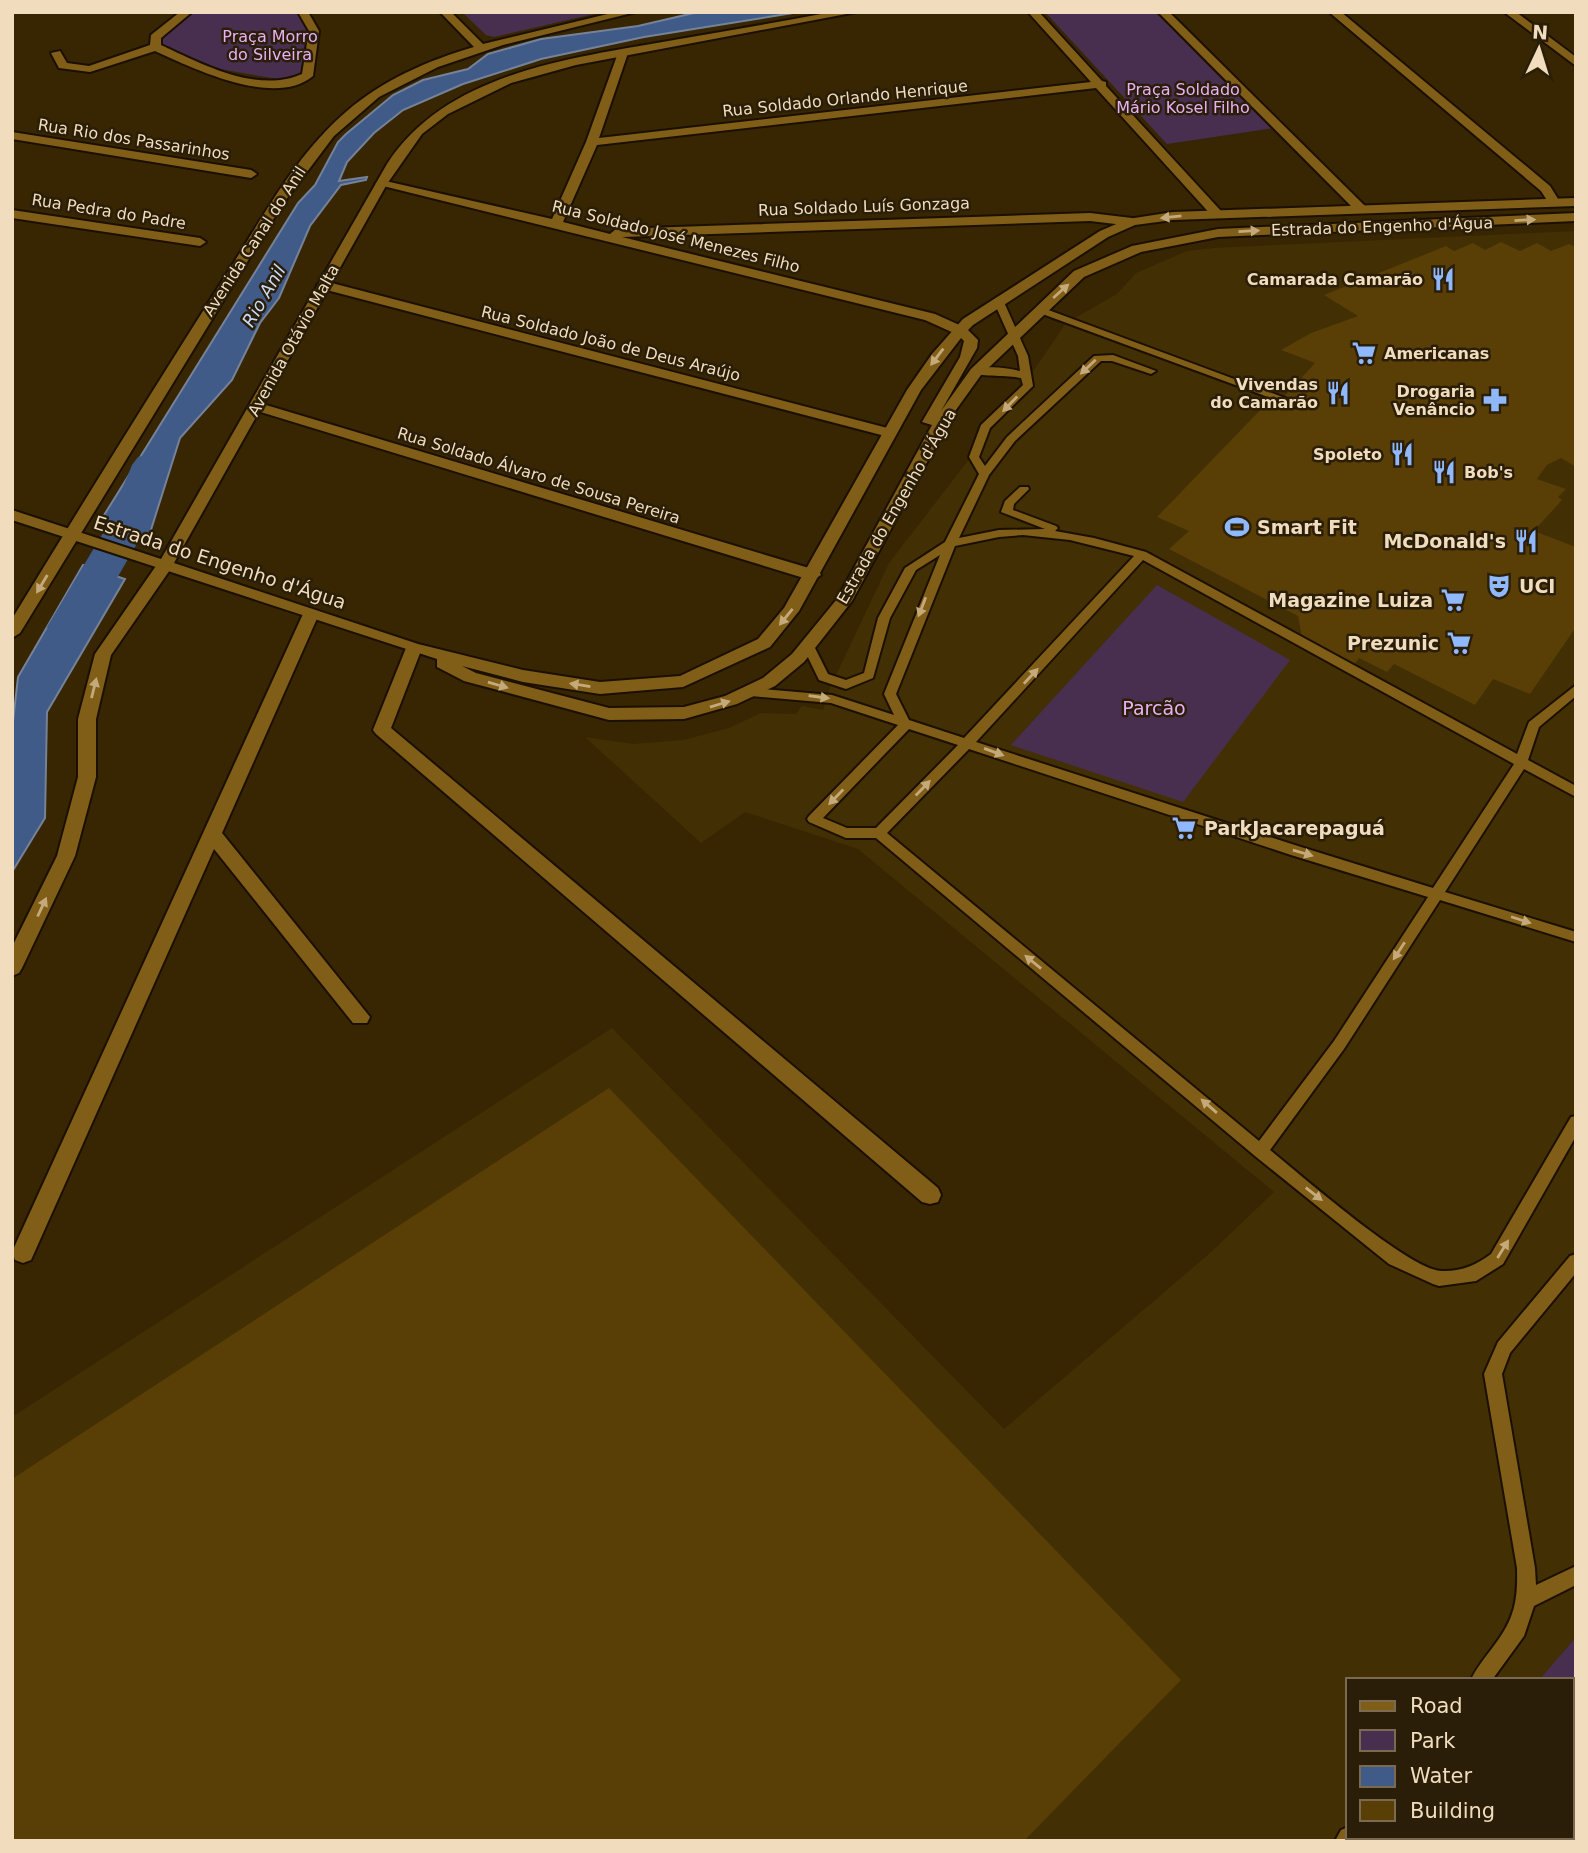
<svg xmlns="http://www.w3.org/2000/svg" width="1588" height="1853" viewBox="0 0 1588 1853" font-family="'DejaVu Sans',sans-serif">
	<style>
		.built { fill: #432f04 }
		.green { fill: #492f4f }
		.water { fill: #405b88; stroke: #758298; stroke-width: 2 }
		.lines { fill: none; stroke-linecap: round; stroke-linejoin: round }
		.river { fill: #405b88; fill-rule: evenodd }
		.building { fill: #593e06 }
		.service-casing { stroke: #1b1000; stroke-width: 4 }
		.minor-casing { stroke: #1b1000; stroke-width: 4 }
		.tertiary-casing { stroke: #1b1000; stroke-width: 4 }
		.service { fill: #815e17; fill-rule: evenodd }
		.minor { fill: #815e17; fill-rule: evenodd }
		.tertiary { fill: #815e17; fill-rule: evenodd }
		.oneway { fill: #c4aa7b }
		.labels { text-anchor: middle; stroke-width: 5; stroke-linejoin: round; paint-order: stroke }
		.far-park-label { font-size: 16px; fill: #e8b0f5; stroke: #2a1e09 }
		.far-street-label { font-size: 16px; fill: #f1ddbd; stroke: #2a1e09 }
		.far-poi-label { font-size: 16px; font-weight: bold; fill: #f1ddbd; stroke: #2a1e09; text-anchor: end }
		.far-water-label { font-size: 18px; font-style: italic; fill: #c9dbf8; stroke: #2a1e09 }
		.poi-label { font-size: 19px; font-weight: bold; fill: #f1ddbd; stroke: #2a1e09; text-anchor: start }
		.street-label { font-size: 19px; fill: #f1ddbd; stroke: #2a1e09 }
		.park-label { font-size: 19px; fill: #e8b0f5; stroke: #2a1e09 }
	</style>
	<rect width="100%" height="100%" fill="#382602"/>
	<path class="built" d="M 1576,231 L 1576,1637 L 1539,1680 L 1348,1680 L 1348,1837 L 1409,1837 L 1406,1841 L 12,1841 L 12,1417 L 612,1028 L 1004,1429 L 1210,1253 L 1274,1192 L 858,849 L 745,812 L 701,843 L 585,737 L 633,744 L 683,740 L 729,728 L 761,713 L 796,714 L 802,706 L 823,710 L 830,688 L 889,563 L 1004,414 L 1066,323 L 1117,294 L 1136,273 L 1187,251 L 1214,248 Z"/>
	<g class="green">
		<path d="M 194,12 L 298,12 L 307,27 L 301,72 L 288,79 L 278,79 L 214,68 L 164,46 L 162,42 L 165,35 Z"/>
		<path d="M 462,12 L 602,12 L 494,37 L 486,35 Z"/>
		<path d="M 1045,12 L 1155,12 L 1273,128 L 1167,144 Z"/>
		<path d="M 1157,585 L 1290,660 L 1183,802 L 1011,745 Z"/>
		<path d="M 1576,1637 L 1576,1841 L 1406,1841 L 1409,1837 L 1572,1837 L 1572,1680 L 1539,1680 Z"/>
	</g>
	<g class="water">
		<path d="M 698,12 L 799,12 L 644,37 L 541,59 L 463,84 L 403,110 L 374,133 L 347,162 L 339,181 L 367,177 L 366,180 L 341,185 L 310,226 L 279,298 L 260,323 L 232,380 L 180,438 L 149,536 L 101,520 L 298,203 L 315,185 L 338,142 L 346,134 L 393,95 L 423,80 L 468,69 L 488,54 L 541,39 L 638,26 Z"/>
		<path d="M 83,565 L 125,579 L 47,712 L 45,818 L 12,872 L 12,730 L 18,677 Z"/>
	</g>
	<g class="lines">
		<path class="river" d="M 151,454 L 164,457 L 170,465 L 146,528 L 83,637 L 68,641 L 53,637 L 47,627 L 106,528 L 132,465 L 138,457 Z"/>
	</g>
	<g class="building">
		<path d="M 1501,242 L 1520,251 L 1537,243 L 1551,251 L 1569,244 L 1576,247 L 1576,467 L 1561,458 L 1547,465 L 1537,479 L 1566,489 L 1558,497 L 1562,500 L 1534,531 L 1576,547 L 1576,627 L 1530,694 L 1493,679 L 1475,705 L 1394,664 L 1387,672 L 1359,658 L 1354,665 L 1302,637 L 1298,616 L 1169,549 L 1189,531 L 1157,517 L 1265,405 L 1274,396 L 1282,399 L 1315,363 L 1281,350 L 1311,333 L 1358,316 L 1324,295 L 1446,246 L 1454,251 L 1473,243 L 1485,250 Z"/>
		<path d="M 609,1088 L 1181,1680 L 1024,1841 L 12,1841 L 12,1479 Z"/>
	</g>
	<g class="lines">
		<g class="service-casing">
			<g id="service">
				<path d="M 998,297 L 1003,300 L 1028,356 L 1033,386 L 990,428 L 979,457 L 985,466 L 1007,437 L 1094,356 L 1113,355 L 1156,371 L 1151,374 L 1112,361 L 1101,361 L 1015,441 L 989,475 L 959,538 L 999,530 L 1045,529 L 1001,512 L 1005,501 L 1020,487 L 1028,487 L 1029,489 L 1014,504 L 1013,510 L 1056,526 L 1058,528 L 1055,531 L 1094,538 L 1146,552 L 1517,754 L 1529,722 L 1576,685 L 1576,696 L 1539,727 L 1528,760 L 1576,786 L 1576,797 L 1524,769 L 1445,892 L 1576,932 L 1576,942 L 1440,900 L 1344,1049 L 1270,1150 C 1301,1175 1408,1269 1441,1271 C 1461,1272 1476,1265 1491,1254 L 1571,1117 L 1576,1116 L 1576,1136 L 1503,1264 L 1476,1281 L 1439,1286 L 1433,1284 L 1389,1264 L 1255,1156 L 876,838 L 846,838 L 809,822 L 807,819 L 809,816 L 898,725 L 831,703 L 751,696 L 745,692 L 751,688 L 832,695 L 894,715 L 884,694 L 940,555 L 916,570 L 890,618 L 873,678 L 846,689 L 819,680 L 802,645 L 808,641 L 812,642 L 828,674 L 846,680 L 864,673 L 878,618 L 905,568 L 945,542 L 979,474 L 969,457 L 981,425 L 1023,385 L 1021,378 C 1008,375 979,377 971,372 C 984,364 1006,368 1020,371 L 1018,356 L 993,300 ZM 1023,535 L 1070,540 L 1134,556 L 964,738 L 909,720 L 896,694 L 955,546 L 999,537 ZM 1143,560 L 1514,764 L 1433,888 L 1301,847 L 976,742 ZM 909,729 L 958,745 L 876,828 L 847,828 L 823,818 ZM 969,749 L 1291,855 L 1428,897 L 1334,1041 L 1259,1141 L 887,833 Z"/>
				<path d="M 1037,308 L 1043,308 L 1304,405 L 1299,408 L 1295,407 L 1037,312 Z"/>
				<path d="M 1576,1254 L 1576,1273 L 1510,1353 L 1502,1374 L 1535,1568 L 1536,1585 L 1576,1566 L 1576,1585 L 1534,1606 L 1524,1636 L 1492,1680 L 1471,1680 C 1476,1668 1485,1658 1493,1647 C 1514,1620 1518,1602 1517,1568 L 1484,1374 L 1498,1342 L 1570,1256 Z"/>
				<path d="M 1348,1827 L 1348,1837 L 1358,1837 L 1357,1841 L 1335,1841 L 1341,1830 Z"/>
			</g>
		</g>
		<g class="minor-casing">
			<g id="minor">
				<path d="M 180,12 L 192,12 L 161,38 L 161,45 C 202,64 257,94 302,74 L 309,31 L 298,12 L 308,12 L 319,31 L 313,76 C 275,108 194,69 155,51 L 90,72 L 59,68 L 51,53 L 60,51 L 67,63 L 89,66 L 150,45 L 151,35 Z"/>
				<path d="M 440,12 L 451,12 L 483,44 L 616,12 L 636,12 L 503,45 L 438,67 L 379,97 L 334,136 L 282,205 L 20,633 L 12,638 L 12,619 C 81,506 151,393 222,281 C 260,223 293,157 347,111 C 383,80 429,60 474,47 Z"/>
				<path d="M 1028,12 L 1039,12 L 1102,81 L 1106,82 L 1106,86 L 1221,211 L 1221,217 L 1213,217 L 1096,88 L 597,145 L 563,222 L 610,234 L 616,229 L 1090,213 L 1132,218 L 1138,222 L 1132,226 L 1090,221 L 622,237 L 935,314 L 966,328 L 966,334 L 956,334 L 925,320 L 375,184 L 381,180 L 552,219 L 586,142 L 618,53 L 623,50 L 628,53 L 599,138 L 1091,82 Z"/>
				<path d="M 1158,12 L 1169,12 L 1366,207 L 1366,213 L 1358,213 Z"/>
				<path d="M 1329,12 L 1341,12 L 1550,186 L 1560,202 L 1558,205 L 1550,205 L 1541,191 Z"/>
				<path d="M 1504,12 L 1516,12 L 1576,57 L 1576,66 Z"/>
				<path d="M 12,132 L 251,170 L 257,174 L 251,178 L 12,139 Z"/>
				<path d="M 12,210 L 200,238 L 206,242 L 200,246 L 12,218 Z"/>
				<path d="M 324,281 L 895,430 L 897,433 L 895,436 L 885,436 L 319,288 L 317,285 Z"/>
				<path d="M 256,402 L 819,571 L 821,575 L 813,580 L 807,579 L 251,409 L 251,403 Z"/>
				<path d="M 164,562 L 172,567 L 111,655 L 96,719 L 96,777 L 75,856 L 22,968 L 19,973 L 12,976 L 12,947 L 57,856 L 78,777 L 78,719 L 95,654 L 158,563 Z"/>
				<path d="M 311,609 L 319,614 L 222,833 L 370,1017 L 367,1023 L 353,1023 L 214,849 L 31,1260 L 23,1263 L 15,1260 L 12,1252 L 303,614 Z"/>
				<path d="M 414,643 L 422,648 L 391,728 L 938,1188 L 941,1195 L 938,1202 L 930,1204 L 922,1202 L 376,734 L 373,730 L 406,648 Z"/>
			</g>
		</g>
		<g class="tertiary-casing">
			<path id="tertiary" d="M 832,12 L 857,12 L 576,65 L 511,83 L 448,114 L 422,134 L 387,184 L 174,563 L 418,644 L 523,670 L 600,682 L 680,676 L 758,639 L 784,608 L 907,390 L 932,354 L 963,319 L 1100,231 L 1128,219 L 1173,212 L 1576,198 L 1576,206 L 1173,220 L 1135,225 L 1108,237 L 973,325 L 968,330 L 978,340 L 977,348 L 941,411 L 971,369 L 1074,271 L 1132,246 L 1218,229 L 1576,213 L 1576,221 L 1218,237 L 1141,252 L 1084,277 L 981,375 L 953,414 L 852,601 L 804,662 L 775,686 L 737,704 L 684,719 L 609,720 L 464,681 L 437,667 L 437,659 L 12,520 L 12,510 L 161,559 L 387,164 C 447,71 574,58 674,40 C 727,31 779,22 832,12 ZM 961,338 L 964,341 L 960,357 L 922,422 L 932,425 L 837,599 L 792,654 L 763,678 L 725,696 L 684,707 L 609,708 L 476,673 L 462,666 L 523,682 L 600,694 L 683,687 L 770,647 L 799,611 L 921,390 Z"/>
		</g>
		<use href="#service" class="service"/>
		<use href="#minor" class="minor"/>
		<use href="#tertiary" class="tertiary"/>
	</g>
	<defs><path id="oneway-solid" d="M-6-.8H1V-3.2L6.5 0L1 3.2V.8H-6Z" transform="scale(1.75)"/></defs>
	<g class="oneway">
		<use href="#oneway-solid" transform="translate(1171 217) rotate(174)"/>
		<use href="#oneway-solid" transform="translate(1525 220) rotate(-3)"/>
		<use href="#oneway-solid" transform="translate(1249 231) rotate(-3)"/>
		<use href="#oneway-solid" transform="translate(1061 291) rotate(-42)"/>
		<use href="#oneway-solid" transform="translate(937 357) rotate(127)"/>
		<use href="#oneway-solid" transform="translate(1088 367) rotate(137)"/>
		<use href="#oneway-solid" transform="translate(1010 404) rotate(134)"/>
		<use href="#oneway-solid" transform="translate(42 584) rotate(121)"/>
		<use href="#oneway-solid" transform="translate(922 607) rotate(111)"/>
		<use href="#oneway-solid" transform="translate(786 617) rotate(129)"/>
		<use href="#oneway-solid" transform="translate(1031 676) rotate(-47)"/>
		<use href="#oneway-solid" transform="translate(498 685) rotate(16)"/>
		<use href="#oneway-solid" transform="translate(580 685) rotate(-171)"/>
		<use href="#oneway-solid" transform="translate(94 688) rotate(-76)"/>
		<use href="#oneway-solid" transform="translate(819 697) rotate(8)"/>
		<use href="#oneway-solid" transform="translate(720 704) rotate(-17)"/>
		<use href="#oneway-solid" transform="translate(994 752) rotate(20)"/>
		<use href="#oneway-solid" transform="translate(923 788) rotate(-46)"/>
		<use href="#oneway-solid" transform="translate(836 797) rotate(134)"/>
		<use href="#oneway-solid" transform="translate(1303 853) rotate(16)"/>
		<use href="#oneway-solid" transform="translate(42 907) rotate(-65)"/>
		<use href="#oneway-solid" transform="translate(1521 920) rotate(18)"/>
		<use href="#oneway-solid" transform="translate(1399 951) rotate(123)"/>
		<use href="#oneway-solid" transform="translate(1033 962) rotate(-141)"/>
		<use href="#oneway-solid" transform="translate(1209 1106) rotate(-139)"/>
		<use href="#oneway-solid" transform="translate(1314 1194) rotate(38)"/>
		<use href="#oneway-solid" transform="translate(1503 1249) rotate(-58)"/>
	</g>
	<defs>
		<g id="restaurant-bare" transform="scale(1.89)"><path d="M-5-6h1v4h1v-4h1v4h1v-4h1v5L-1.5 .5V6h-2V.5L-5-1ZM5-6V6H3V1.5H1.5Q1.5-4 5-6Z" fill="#8fb8fd" stroke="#2a1e09" stroke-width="2.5" paint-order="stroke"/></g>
		<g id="supermarket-bare" transform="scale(1.89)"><path d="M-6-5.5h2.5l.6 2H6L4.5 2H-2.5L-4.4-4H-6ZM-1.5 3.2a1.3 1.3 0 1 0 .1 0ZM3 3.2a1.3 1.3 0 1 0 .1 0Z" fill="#8fb8fd" stroke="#2a1e09" stroke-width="2.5" paint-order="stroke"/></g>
		<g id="pharmacy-bare" transform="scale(1.89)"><path d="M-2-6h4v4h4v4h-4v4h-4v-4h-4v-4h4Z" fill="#8fb8fd" stroke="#2a1e09" stroke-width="2.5" paint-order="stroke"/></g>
		<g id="stadium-bare" transform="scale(1.89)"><path d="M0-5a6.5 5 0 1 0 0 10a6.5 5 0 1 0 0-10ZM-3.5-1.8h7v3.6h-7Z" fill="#8fb8fd" stroke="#2a1e09" stroke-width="2.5" paint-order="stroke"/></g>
		<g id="theatre-bare" transform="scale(1.89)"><path d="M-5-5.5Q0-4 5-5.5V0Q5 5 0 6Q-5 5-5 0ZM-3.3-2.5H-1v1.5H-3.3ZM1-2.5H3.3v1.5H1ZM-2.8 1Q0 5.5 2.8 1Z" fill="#8fb8fd" stroke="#2a1e09" stroke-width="2.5" paint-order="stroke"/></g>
	</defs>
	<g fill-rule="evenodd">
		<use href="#restaurant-bare" x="1443" y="279"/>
		<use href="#supermarket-bare" x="1364" y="353"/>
		<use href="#restaurant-bare" x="1338" y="393"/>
		<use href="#pharmacy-bare" x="1495" y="400"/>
		<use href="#restaurant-bare" x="1402" y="454"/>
		<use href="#restaurant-bare" x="1444" y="472"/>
		<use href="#stadium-bare" x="1237" y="527"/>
		<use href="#restaurant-bare" x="1526" y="541"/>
		<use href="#theatre-bare" x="1499" y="586"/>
		<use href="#supermarket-bare" x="1453" y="600"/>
		<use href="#supermarket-bare" x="1459" y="643"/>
		<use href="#supermarket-bare" x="1184" y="828"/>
	</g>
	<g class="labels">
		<g class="far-park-label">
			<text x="270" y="42">Praça Morro<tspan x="270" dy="18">do Silveira</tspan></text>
			<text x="1183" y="95">Praça Soldado<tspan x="1183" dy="18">Mário Kosel Filho</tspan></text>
		</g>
		<g class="far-street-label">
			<text transform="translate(845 98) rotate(-6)" y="6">Rua Soldado Orlando Henrique</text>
			<text transform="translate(134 139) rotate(9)" y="6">Rua Rio dos Passarinhos</text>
			<text transform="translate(864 206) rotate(-2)" y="6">Rua Soldado Luís Gonzaga</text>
			<text transform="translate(109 211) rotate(9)" y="6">Rua Pedra do Padre</text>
			<text transform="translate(1382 226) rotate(-2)" y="6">Estrada do Engenho d'Água</text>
			<text transform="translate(676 236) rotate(14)" y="6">Rua Soldado José Menezes Filho</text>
			<text transform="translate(254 241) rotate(-57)" y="6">Avenida Canal do Anil</text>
			<text transform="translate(293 340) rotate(-61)" y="6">Avenida Otávio Malta</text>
			<text transform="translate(611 343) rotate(14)" y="6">Rua Soldado João de Deus Araújo</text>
			<text transform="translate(539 475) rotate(17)" y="6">Rua Soldado Álvaro de Sousa Pereira</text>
			<text transform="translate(896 506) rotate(-60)" y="6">Estrada do Engenho d'Água</text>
		</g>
		<g class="far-poi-label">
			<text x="1423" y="285">Camarada Camarão</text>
			<text x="1384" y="359" text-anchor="start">Americanas</text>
			<text x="1318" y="390">Vivendas<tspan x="1318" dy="18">do Camarão</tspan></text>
			<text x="1475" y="397">Drogaria<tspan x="1475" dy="18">Venâncio</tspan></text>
			<text x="1382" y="460">Spoleto</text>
			<text x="1464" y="478" text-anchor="start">Bob's</text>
		</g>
		<g class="far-water-label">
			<text transform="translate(264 296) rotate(-60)" y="6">Rio Anil</text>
		</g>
		<g class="poi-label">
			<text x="1257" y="534">Smart Fit</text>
			<text x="1506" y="548" text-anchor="end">McDonald's</text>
			<text x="1519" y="593">UCI</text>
			<text x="1433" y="607" text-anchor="end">Magazine Luiza</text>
			<text x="1439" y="650" text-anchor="end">Prezunic</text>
			<text x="1204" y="835">ParkJacarepaguá</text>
		</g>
		<g class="street-label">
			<text transform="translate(220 562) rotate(18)" y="7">Estrada do Engenho d'Água</text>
		</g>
		<g class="park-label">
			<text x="1154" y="715">Parcão</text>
		</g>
	</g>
	<rect width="1588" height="1853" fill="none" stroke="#f1ddbd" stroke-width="28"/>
	<rect x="1346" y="1678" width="228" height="161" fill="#2a1e09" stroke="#7a6a51" stroke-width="2"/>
	<rect x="1360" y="1701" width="35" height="10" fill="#815e17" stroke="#7a6a51" stroke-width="2"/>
	<text x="1410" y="1713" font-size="21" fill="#f1ddbd">Road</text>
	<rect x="1360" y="1730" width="35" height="21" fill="#492f4f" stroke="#7a6a51" stroke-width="2"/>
	<text x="1410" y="1748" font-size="21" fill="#f1ddbd">Park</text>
	<rect x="1360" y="1766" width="35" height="21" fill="#405b88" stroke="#7a6a51" stroke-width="2"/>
	<text x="1410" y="1783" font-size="21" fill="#f1ddbd">Water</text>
	<rect x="1360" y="1800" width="35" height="21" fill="#593e06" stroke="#7a6a51" stroke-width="2"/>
	<text x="1410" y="1818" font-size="21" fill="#f1ddbd">Building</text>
	<g transform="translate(1539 49) rotate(4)" stroke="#2a1e09" stroke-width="5" paint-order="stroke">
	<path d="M0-5L12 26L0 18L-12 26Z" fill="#f1ddbd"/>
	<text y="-10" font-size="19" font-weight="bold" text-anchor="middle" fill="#f1ddbd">N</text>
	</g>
</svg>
